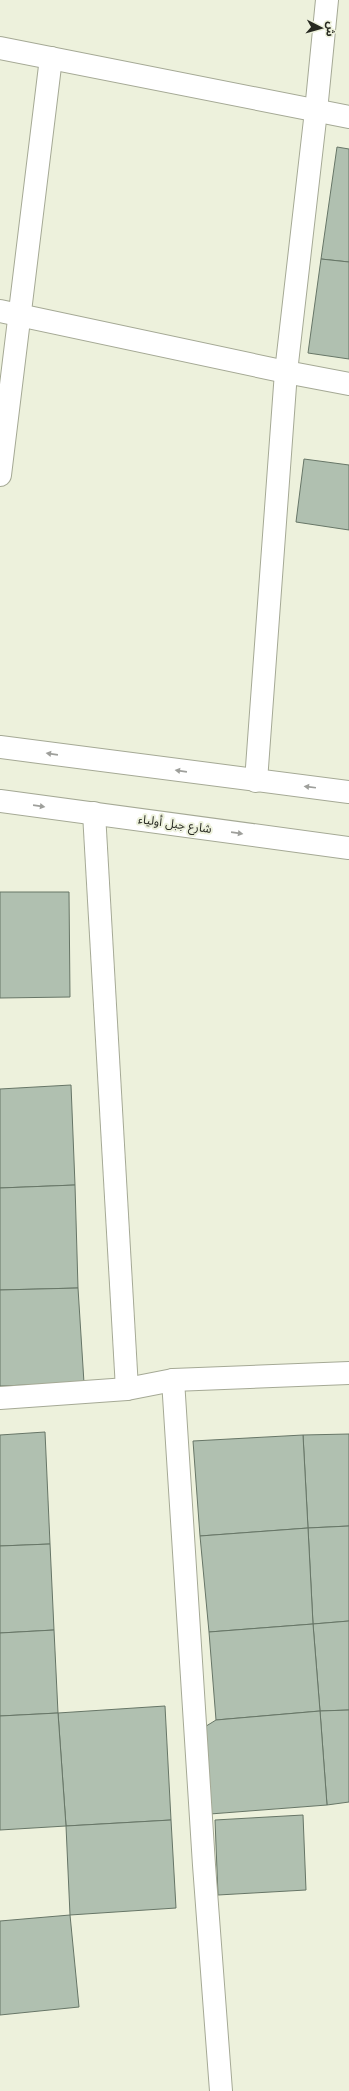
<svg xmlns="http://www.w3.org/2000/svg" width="349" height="2091" viewBox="0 0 349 2091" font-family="Helvetica,'Noto Sans Arabic',sans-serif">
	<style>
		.building { fill: #b0c0b0; stroke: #677667 }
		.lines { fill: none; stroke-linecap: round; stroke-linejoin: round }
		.minor-casing { stroke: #a5a995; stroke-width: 24 }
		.primary-casing { stroke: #a5a995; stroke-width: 24 }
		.minor { stroke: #fff; stroke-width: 22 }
		.primary { stroke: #fff; stroke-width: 22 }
		.oneway { fill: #9e9f9b }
		.labels { text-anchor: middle; stroke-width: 4; stroke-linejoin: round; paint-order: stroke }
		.street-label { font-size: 12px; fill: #272921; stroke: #edf1dc }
	</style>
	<rect width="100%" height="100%" fill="#edf1dc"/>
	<g class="building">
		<path d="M 337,147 L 349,149 L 349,262 L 321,259 Z"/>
		<path d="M 321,259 L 349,262 L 349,359 L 308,353 Z"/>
		<path d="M 304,459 L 349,465 L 349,530 L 296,522 Z"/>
		<path d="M 0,892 L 69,892 L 70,997 L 0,998 Z"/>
		<path d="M 71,1085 L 75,1185 L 0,1188 L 0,1089 Z"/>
		<path d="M 75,1185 L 78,1288 L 0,1290 L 0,1188 Z"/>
		<path d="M 78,1288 L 84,1383 L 0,1386 L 0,1290 Z"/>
		<path d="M 45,1432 L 50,1544 L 0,1546 L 0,1435 Z"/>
		<path d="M 349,1434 L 349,1526 L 308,1528 L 303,1435 Z"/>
		<path d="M 303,1435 L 308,1528 L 200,1536 L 193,1441 Z"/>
		<path d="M 349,1526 L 349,1621 L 313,1624 L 308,1528 Z"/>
		<path d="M 308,1528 L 313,1624 L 209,1632 L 200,1536 Z"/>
		<path d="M 50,1544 L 54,1630 L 0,1633 L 0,1546 Z"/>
		<path d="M 349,1621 L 349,1710 L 320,1711 L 313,1624 Z"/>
		<path d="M 313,1624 L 320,1711 L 216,1720 L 209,1632 Z"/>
		<path d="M 54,1630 L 58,1713 L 0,1716 L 0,1633 Z"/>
		<path d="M 165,1706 L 171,1820 L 66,1826 L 58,1713 Z"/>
		<path d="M 349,1710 L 349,1802 L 327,1805 L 320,1711 Z"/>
		<path d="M 320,1711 L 327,1805 L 210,1814 L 203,1728 L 216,1720 Z"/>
		<path d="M 58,1713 L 66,1826 L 0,1830 L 0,1716 Z"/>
		<path d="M 303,1815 L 306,1890 L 218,1895 L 215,1820 Z"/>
		<path d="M 171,1820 L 176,1908 L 70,1915 L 66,1826 Z"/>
		<path d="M 70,1915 L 79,2007 L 0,2015 L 0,1921 Z"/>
	</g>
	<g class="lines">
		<g class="minor-casing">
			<g id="minor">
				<path d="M 0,48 L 349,117"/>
				<path d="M 0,311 L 286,372 L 349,384"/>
				<path d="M 0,475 L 51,58"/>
				<path d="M 256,781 L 286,372 L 316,111 L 327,0"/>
				<path d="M 94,813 L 127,1389"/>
				<path d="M 173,1380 L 204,1865 L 221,2091"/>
				<path d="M 0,1398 L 127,1389 L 173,1380 L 349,1373"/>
			</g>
		</g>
		<g class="primary-casing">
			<g id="primary">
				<path d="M 0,747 L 349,792"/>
				<path d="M 0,801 L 349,848"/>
			</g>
		</g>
		<use href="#minor" class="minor"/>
		<use href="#primary" class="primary"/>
	</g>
	<defs><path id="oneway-solid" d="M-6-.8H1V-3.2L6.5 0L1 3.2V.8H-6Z"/></defs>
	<g class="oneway">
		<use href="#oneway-solid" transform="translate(52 754) rotate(-172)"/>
		<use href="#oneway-solid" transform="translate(181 771) rotate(-172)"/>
		<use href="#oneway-solid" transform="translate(310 787) rotate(-173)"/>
		<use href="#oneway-solid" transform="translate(39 806) rotate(8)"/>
		<use href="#oneway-solid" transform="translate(237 833) rotate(8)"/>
	</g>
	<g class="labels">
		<g class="street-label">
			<text transform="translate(175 824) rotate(8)" y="4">شارع جبل أولياء</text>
		</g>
	</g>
	<g transform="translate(321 28) rotate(96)" stroke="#edf1dc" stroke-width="3" paint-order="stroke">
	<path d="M0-3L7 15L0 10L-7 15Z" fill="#272921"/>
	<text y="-6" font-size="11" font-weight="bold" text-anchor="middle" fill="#272921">ش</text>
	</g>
</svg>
